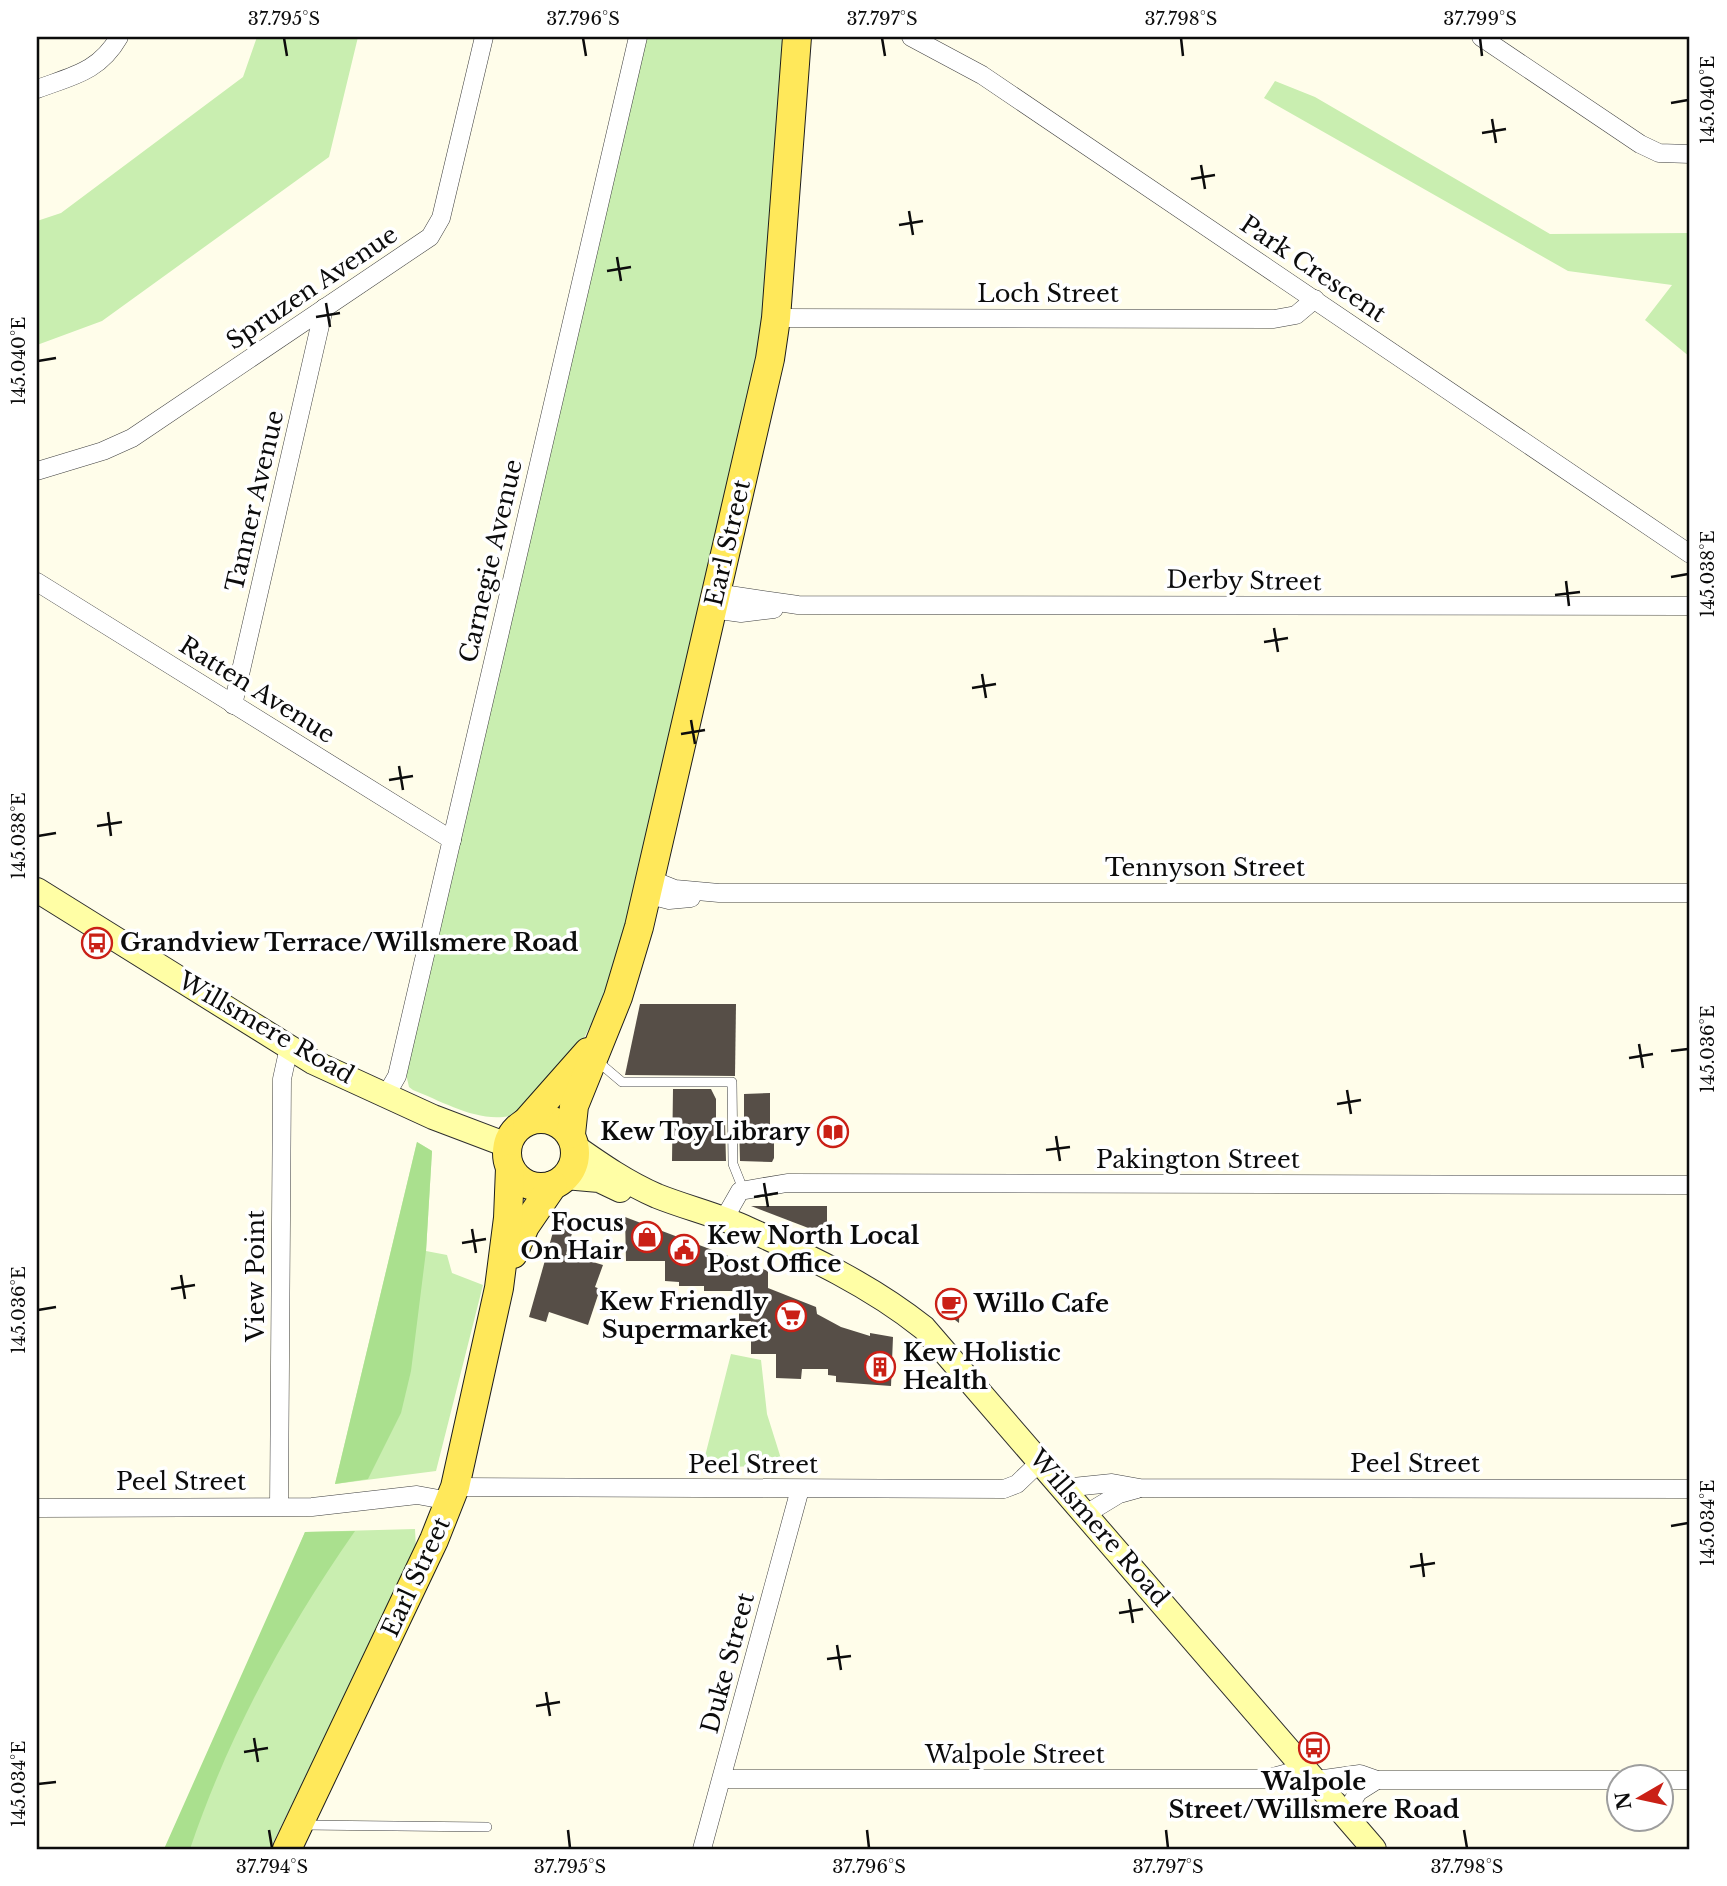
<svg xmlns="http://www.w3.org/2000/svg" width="1727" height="1886" viewBox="0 0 1727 1886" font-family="'Libre Baskerville',serif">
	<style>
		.green { fill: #c9eeb0 }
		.forest { fill: #aae08e }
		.building { fill: #564e47 }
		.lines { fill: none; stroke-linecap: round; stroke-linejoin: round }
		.lane-casing { stroke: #3f3f3f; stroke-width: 10 }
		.street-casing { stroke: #3f3f3f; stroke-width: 19 }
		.secondary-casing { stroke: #2e2e2e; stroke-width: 26 }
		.primary-casing { stroke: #1d1d1d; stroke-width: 30 }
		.lane { stroke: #fff; stroke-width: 9 }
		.street { stroke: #fff; stroke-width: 18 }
		.secondary { stroke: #fffea5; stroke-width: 24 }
		.primary { stroke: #ffe85a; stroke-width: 28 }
		.ticks { fill: none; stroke: #0c0c0c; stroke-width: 2.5 }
		.labels { text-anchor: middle; stroke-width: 7; stroke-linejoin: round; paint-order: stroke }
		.street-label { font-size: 24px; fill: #0c0c0c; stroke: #fff }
		.poi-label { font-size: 24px; font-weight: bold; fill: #0c0c0c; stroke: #fff; text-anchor: start }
		.neatline { fill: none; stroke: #0c0c0c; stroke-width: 2.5 }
		.ticks-label { font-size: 18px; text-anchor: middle; fill: #0c0c0c }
	</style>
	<rect width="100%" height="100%" fill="#fffdea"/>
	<g class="green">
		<path d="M 257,37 L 358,37 L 329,157 L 102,321 L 37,345 L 37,221 L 61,213 L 243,77 Z"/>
		<path d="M 647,37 L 781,37 L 784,51 L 762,336 L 634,899 L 603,1001 L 585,1036 L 565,1065 L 516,1114 C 483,1126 444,1102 413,1090 L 409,1087 L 406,1074 Z"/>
		<path d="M 1275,81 L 1315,97 L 1550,234 L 1690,233 L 1690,357 L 1645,320 L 1672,285 L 1568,271 L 1264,98 Z"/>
		<path d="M 417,1142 L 432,1151 L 426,1251 L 447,1255 L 452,1273 L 483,1285 L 436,1471 L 335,1484 Z"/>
		<path d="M 731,1354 L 761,1360 L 767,1414 L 783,1465 L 702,1468 Z"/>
		<path d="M 415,1529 L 416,1550 L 270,1849 L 172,1849 L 204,1782 L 305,1532 Z"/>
	</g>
	<g class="forest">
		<path d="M 417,1142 L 432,1151 L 426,1251 L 411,1371 L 401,1413 L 368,1479 L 335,1484 Z"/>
		<path d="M 355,1531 C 286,1630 229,1734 190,1849 L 164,1849 L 305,1532 Z"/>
	</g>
	<g class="building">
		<path d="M 640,1004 L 736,1004 L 735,1076 L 625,1075 Z"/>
		<path d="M 673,1089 L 711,1089 L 716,1099 L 716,1122 L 725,1122 L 726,1161 L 672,1161 Z"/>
		<path d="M 770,1093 L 770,1135 L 774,1135 L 774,1158 L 772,1162 L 740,1161 L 739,1123 L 744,1123 L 744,1094 Z"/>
		<path d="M 751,1206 L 827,1206 L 827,1229 L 811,1229 Z"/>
		<path d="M 625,1217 L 768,1271 L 768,1288 L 816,1307 L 817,1314 L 841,1327 L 870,1336 L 870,1333 L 893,1337 L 891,1386 L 836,1382 L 836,1376 L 828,1375 L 828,1369 L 802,1369 L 801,1379 L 776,1378 L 776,1354 L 751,1354 L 751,1321 L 739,1321 L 739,1291 L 704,1291 L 704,1286 L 679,1286 L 679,1282 L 665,1281 L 665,1261 L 626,1261 Z"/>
		<path d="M 555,1225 L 573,1230 L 566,1254 L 603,1265 L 595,1287 L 600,1289 L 588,1325 L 549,1312 L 546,1322 L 529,1317 Z"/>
		<path d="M 942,1290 L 960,1292 L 959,1323 L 942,1310 Z"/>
	</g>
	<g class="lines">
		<g class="lane-casing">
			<g id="lane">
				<path d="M 596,1060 L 622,1082 L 732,1082 L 733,1164 L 743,1189"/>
				<path d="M 304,1825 L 487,1827"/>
			</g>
		</g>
		<g class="street-casing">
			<g id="street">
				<path d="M 911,37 L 982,75 L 1690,554"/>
				<path d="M 1481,37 L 1640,144 L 1659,153 L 1690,154"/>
				<path d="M 37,89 C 72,76 99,72 119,37"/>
				<path d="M 776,318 L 1274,319 L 1296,315 L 1315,299"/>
				<path d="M 37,471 L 103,451 L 132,438 L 430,237 L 441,218 L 484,37"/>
				<path d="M 37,582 L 452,840"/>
				<path d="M 716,593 L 798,605 L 1690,606"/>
				<path d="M 712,609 L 741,613 L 774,609"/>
				<path d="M 233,705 L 324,308"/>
				<path d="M 650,879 L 675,889 L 719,893 L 1690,893"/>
				<path d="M 646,894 L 669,900 L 691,898"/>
				<path d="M 386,1095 L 397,1076 L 638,37"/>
				<path d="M 724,1219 L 740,1191 L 787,1183 L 1690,1185"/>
				<path d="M 455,1487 L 1004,1489 L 1017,1484 L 1041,1461"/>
				<path d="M 1063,1488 L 1112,1483 L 1140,1488 L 1690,1489"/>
				<path d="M 279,1506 L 282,1079 L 289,1047"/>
				<path d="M 37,1508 L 312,1507 L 417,1495 L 450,1501"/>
				<path d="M 1086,1514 L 1119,1494 L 1137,1489"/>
				<path d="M 722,1779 L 1266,1779 L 1306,1768"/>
				<path d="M 1317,1780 L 1360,1774 L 1377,1780 L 1618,1780"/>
				<path d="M 1660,1780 L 1690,1780"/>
				<path d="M 1345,1814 L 1358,1792 L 1377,1780"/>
				<path d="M 702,1849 L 800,1489"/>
			</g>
		</g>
		<g class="secondary-casing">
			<g id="secondary">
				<path d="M 37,890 L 313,1062 L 433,1117 L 507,1145"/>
				<path d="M 574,1146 C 601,1165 627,1183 657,1196 C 687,1208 718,1215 748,1229 C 810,1257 870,1285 924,1328 L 1374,1849"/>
				<path d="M 565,1177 L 599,1180 L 620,1190"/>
			</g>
		</g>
		<g class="primary-casing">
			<g id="primary">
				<circle cx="541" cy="1153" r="34"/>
				<path d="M 527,1121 L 588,1052"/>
				<path d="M 571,1134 L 574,1106 L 618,997 L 639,927 L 770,359 L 776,318 L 797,37"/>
				<path d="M 513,1254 L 525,1226 L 553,1185"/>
				<path d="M 287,1849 L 434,1540 L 455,1487 L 499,1288 L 508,1218 L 510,1168"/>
			</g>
		</g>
		<use href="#lane" class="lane"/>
		<use href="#street" class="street"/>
		<use href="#secondary" class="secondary"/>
		<use href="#primary" class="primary"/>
	</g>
	<path class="ticks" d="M 284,38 L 287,56M 583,38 L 586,56M 882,38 L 885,56M 1181,38 L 1183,56M 1480,38 L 1482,56M 1671,103 L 1688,100M 1492,119 L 1496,143M 1482,133 L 1506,129M 1201,165 L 1205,189M 1191,179 L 1215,175M 909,211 L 913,235M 899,225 L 923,221M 617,257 L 621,281M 607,271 L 631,267M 326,303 L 330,327M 316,317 L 340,313M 38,361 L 56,358M 1671,577 L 1688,574M 1566,581 L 1569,606M 1555,595 L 1580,592M 1274,628 L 1278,652M 1264,642 L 1288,638M 982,674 L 986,698M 972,688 L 996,684M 691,720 L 695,744M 681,734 L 705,730M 399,766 L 403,790M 389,780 L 413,776M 108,812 L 111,836M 97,826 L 122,822M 38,836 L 56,833M 1639,1044 L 1643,1068M 1671,1051 L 1688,1049M 1629,1058 L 1653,1054M 1347,1090 L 1351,1114M 1337,1104 L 1361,1100M 1056,1136 L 1060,1161M 1046,1150 L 1070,1147M 764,1183 L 768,1207M 754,1197 L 778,1193M 472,1229 L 476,1253M 462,1243 L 486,1239M 181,1275 L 185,1299M 171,1289 L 195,1285M 38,1310 L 56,1307M 1671,1526 L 1688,1523M 1421,1553 L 1424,1577M 1410,1567 L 1435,1563M 1129,1599 L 1133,1623M 1119,1613 L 1143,1609M 837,1645 L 841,1670M 827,1659 L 851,1656M 546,1692 L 550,1716M 536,1706 L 560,1702M 254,1738 L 258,1762M 244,1752 L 268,1748M 38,1784 L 56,1782M 269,1830 L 272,1848M 568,1830 L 570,1848M 867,1830 L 869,1848M 1166,1830 L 1168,1848M 1464,1830 L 1467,1848"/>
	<defs>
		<g id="bus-ring" transform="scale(1.575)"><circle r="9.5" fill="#fff" stroke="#ca2016" stroke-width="1.5"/><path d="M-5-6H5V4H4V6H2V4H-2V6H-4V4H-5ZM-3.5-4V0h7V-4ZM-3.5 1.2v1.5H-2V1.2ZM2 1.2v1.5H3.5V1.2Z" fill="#ca2016"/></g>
		<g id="library-ring" transform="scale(1.575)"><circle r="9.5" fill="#fff" stroke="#ca2016" stroke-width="1.5"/><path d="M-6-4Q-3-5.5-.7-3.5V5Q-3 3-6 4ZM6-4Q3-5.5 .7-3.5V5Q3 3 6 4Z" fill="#ca2016"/></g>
		<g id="shop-ring" transform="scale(1.575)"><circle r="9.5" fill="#fff" stroke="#ca2016" stroke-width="1.5"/><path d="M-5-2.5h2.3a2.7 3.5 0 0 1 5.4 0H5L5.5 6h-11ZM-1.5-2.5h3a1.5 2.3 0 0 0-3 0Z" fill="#ca2016"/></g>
		<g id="civic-ring" transform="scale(1.575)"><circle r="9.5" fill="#fff" stroke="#ca2016" stroke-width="1.5"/><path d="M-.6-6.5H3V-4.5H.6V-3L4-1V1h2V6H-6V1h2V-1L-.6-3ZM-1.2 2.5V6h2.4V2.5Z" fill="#ca2016"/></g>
		<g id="cafe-ring" transform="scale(1.575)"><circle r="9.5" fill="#fff" stroke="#ca2016" stroke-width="1.5"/><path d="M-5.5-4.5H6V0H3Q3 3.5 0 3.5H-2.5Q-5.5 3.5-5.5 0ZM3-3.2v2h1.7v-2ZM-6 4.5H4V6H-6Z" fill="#ca2016"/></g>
		<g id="supermarket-ring" transform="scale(1.575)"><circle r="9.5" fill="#fff" stroke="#ca2016" stroke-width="1.5"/><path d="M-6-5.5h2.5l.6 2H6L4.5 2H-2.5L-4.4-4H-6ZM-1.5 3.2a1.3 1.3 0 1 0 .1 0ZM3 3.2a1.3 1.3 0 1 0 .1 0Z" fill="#ca2016"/></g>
		<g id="building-ring" transform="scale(1.575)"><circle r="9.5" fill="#fff" stroke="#ca2016" stroke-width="1.5"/><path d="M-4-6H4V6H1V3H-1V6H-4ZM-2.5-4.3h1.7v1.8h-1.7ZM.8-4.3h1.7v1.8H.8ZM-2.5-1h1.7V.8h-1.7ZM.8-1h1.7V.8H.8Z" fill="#ca2016"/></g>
	</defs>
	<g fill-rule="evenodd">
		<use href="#bus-ring" x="97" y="943"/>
		<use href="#library-ring" x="833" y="1132"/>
		<use href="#shop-ring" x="647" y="1237"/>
		<use href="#civic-ring" x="684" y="1250"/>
		<use href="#cafe-ring" x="951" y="1304"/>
		<use href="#supermarket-ring" x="791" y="1316"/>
		<use href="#building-ring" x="880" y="1367"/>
		<use href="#bus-ring" x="1314" y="1748"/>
	</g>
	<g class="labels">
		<g class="street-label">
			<text transform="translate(1313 269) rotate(34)" y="8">Park Crescent</text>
			<text transform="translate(312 288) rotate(-34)" y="8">Spruzen Avenue</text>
			<text x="1048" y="302">Loch Street</text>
			<text transform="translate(255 501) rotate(-77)" y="8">Tanner Avenue</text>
			<text transform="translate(728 543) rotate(-77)" y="8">Earl Street</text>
			<text transform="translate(491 561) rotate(-77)" y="8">Carnegie Avenue</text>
			<text transform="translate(1244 581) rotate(1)" y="8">Derby Street</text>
			<text transform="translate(257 690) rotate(32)" y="8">Ratten Avenue</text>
			<text x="1205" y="876">Tennyson Street</text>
			<text transform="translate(266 1028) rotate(30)" y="8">Willsmere Road</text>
			<text x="1198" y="1168">Pakington Street</text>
			<text transform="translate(256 1276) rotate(-90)" y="8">View Point</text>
			<text x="1415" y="1472">Peel Street</text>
			<text x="753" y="1473">Peel Street</text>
			<text x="181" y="1490">Peel Street</text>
			<text transform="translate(1099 1528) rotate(49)" y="8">Willsmere Road</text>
			<text transform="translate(416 1577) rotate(-65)" y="8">Earl Street</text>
			<text transform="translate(728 1663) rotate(-75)" y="8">Duke Street</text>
			<text x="1015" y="1763">Walpole Street</text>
		</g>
		<g class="poi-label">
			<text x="120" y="951">Grandview Terrace/Willsmere Road</text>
			<text x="810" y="1140" text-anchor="end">Kew Toy Library</text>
			<text x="624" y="1231" text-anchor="end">Focus<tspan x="624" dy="28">On Hair</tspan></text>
			<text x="707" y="1244">Kew North Local<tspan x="707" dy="28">Post Office</tspan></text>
			<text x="768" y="1310" text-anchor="end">Kew Friendly<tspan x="768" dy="28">Supermarket</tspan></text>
			<text x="974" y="1312">Willo Cafe</text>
			<text x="903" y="1361">Kew Holistic<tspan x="903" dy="28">Health</tspan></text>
			<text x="1314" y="1790" text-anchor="middle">Walpole<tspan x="1314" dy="28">Street/Willsmere Road</tspan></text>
		</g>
	</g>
	<rect width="1727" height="1886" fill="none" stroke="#ffffff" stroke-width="77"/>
	<g transform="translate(1640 1798) rotate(261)"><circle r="33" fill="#ffffff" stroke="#9e9e9e" stroke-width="2"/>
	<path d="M0-5L12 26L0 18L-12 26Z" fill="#ca2016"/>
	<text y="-10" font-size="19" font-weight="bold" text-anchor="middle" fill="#0c0c0c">N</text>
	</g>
	<rect x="38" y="38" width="1650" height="1810" class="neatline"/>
	<g class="ticks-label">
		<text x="284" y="25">37.795°S</text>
		<text x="583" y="25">37.796°S</text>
		<text x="882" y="25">37.797°S</text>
		<text x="1181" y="25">37.798°S</text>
		<text x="1480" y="25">37.799°S</text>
		<text transform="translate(1708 100) rotate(-90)" y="6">145.040°E</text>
		<text transform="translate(19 361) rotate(-90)" y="6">145.040°E</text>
		<text transform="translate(1708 574) rotate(-90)" y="6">145.038°E</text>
		<text transform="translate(19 836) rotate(-90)" y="6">145.038°E</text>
		<text transform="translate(1708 1049) rotate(-90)" y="6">145.036°E</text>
		<text transform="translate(19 1310) rotate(-90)" y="6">145.036°E</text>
		<text transform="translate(1708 1523) rotate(-90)" y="6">145.034°E</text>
		<text transform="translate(19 1784) rotate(-90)" y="6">145.034°E</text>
		<text x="272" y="1873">37.794°S</text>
		<text x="570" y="1873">37.795°S</text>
		<text x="869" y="1873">37.796°S</text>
		<text x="1168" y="1873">37.797°S</text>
		<text x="1467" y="1873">37.798°S</text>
	</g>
</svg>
